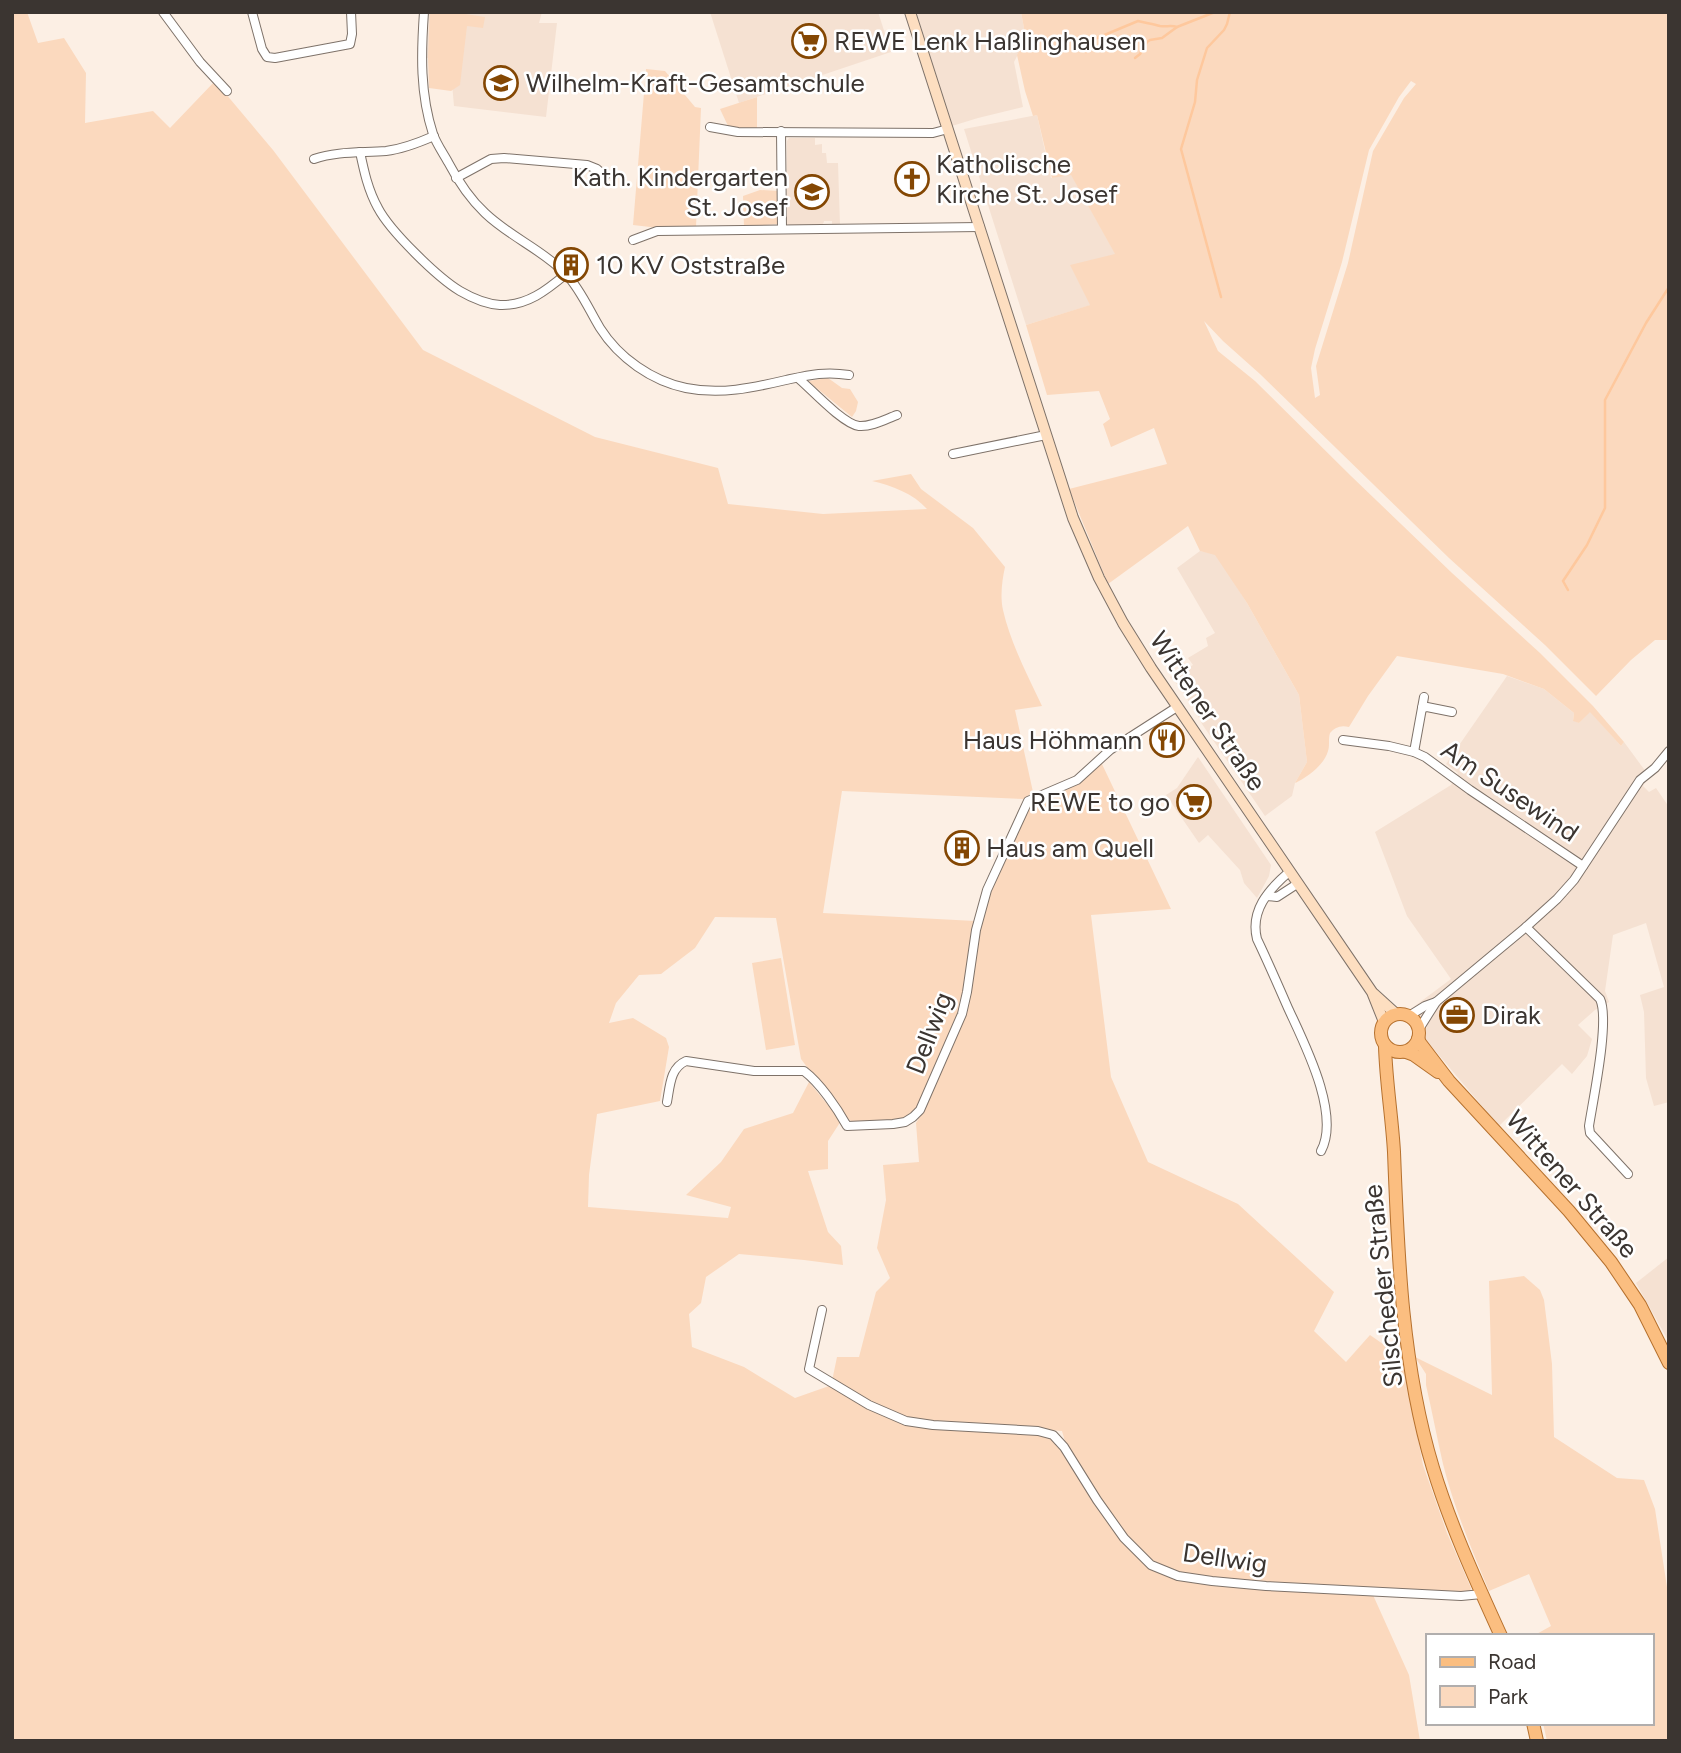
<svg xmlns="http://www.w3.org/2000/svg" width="1681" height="1753" viewBox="0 0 1681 1753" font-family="Figtree,sans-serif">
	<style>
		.built { fill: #f5e1d2 }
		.green { fill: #fbd9be; fill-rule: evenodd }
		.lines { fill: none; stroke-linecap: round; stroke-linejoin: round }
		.stream { stroke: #fec89d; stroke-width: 2.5 }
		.street-casing { stroke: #7e7269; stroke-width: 10 }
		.secondary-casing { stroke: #7e7269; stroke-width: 12 }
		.primary-casing { stroke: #b6712e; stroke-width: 14 }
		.street { stroke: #fff; stroke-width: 8 }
		.secondary { stroke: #fddec0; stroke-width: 10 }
		.primary { stroke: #fbbe80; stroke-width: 12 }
		.labels { text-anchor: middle; stroke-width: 5; stroke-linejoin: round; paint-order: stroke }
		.poi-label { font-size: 26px; fill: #3b3531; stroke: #fff; text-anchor: start }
		.street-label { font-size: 26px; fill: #3b3531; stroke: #fff }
	</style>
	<rect width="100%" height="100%" fill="#fcefe4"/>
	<g class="built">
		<path d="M 429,12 L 542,12 L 539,23 L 557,23 L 546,117 L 454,106 L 450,60 L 427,58 Z"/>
		<path d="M 710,12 L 878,12 L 891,52 L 739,103 Z"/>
		<path d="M 916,12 L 1021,12 L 1026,39 L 1014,62 L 1023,107 L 978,118 L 952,126 Z"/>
		<path d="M 1037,115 L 1051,178 L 1071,174 L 1116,255 L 1091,305 L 1026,325 L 964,129 Z"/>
		<path d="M 789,138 L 815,138 L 815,145 L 822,144 L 822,153 L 826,153 L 827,163 L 838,163 L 840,225 L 832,225 L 832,221 L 824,221 L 823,225 L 792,226 L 787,224 L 787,141 Z"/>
		<path d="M 1200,551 L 1216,554 L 1247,603 L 1299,695 L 1307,762 L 1295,783 L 1292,796 L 1265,816 L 1202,724 L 1197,714 L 1179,686 L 1170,677 L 1193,665 L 1188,658 L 1208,646 L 1206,638 L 1215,633 L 1177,568 Z"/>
		<path d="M 1507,676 L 1544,689 L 1574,713 L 1573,720 L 1579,723 L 1590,711 L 1621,746 L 1624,742 L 1649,776 L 1643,786 L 1649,792 L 1656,788 L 1669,807 L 1669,1102 L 1654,1106 L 1646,1078 L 1644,1012 L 1640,995 L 1664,987 L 1646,923 L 1613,935 L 1605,991 L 1609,1002 L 1595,1010 L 1578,1025 L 1592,1039 L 1587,1056 L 1572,1074 L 1562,1064 L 1499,1126 L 1404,1014 L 1451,979 L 1407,916 L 1375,832 L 1451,785 L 1458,773 L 1446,764 Z"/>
		<path d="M 1198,757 L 1271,865 L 1269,876 L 1257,898 L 1244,883 L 1240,870 L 1208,835 L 1199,843 L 1166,795 L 1177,788 Z"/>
		<path d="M 1669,1257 L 1669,1342 L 1636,1283 Z"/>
	</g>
	<g class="green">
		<path d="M 12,12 L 27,12 L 38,43 L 64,38 L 86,73 L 85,123 L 153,111 L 170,128 L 215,81 L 273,150 L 423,350 L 595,437 L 718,468 L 728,504 L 823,514 L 927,509 C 914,494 891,485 872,481 L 911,474 L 921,489 L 973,528 L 1005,567 C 1002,580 1000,597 1003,610 C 1010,642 1028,676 1042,706 L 1015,710 L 1033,792 L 1024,799 L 842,791 L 823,913 L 975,921 L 962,1010 L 912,1117 L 895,1122 L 852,1122 L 840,1111 L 801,1059 L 776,918 L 715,917 L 695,948 L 661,974 L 639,975 L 616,1003 L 609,1023 L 633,1018 L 666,1038 L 669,1047 L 660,1101 L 597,1114 L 589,1175 L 588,1207 L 728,1218 L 731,1207 L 686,1195 L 721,1162 L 744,1129 L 793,1113 L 809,1082 L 841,1121 L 828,1141 L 828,1169 L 808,1171 L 828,1232 L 841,1246 L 843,1265 L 804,1260 L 739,1254 L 706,1277 L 701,1303 L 689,1314 L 692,1347 L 744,1367 L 795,1398 L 829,1386 L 882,1415 L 911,1426 L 1037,1433 L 1052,1437 L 1071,1462 L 1062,1431 L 932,1422 L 905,1419 L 883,1410 L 832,1381 L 837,1357 L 859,1357 L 876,1292 L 890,1278 L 877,1248 L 886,1200 L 883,1165 L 919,1162 L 916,1123 L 925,1109 L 967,1007 L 979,935 L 992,886 L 1016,831 L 1032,805 L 1080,779 L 1101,762 L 1171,909 L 1091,915 L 1111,1077 L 1148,1162 L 1238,1204 L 1334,1292 L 1314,1331 L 1346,1362 L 1370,1335 L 1403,1358 L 1423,1465 L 1447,1533 L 1471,1588 L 1470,1592 L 1373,1595 L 1409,1675 L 1420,1741 L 12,1741 Z"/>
		<path d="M 430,12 L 452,12 L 485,17 L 483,28 L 467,26 L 460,85 L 451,91 L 429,88 L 428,57 Z"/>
		<path d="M 1021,12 L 1669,12 L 1669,640 L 1655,640 L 1631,660 L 1596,696 L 1545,645 L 1449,558 L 1260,374 L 1223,341 L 1204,321 L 1218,351 L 1255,381 L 1351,476 L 1452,573 L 1540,653 L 1593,706 L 1624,742 L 1621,746 L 1590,712 L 1579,723 L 1573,721 L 1574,713 L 1544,689 L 1503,674 L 1397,656 L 1368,696 L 1349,727 C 1341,725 1335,727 1330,733 C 1328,739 1330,745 1328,751 C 1324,765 1308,777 1295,783 L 1307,762 L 1299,695 L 1247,603 L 1215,555 L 1200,551 L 1188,526 L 1108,584 L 1069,489 L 1167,464 L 1154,428 L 1111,447 L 1103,424 L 1110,419 L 1099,391 L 1047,395 L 1026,325 L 1090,305 L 1070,265 L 1115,254 L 1071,175 L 1052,178 L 1037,115 L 1033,116 L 1025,91 L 1017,55 L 1026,39 ZM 1411,81 L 1416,84 L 1404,98 L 1373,151 L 1348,263 L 1316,366 L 1320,395 L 1315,398 L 1311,368 L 1315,349 L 1342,262 L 1369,150 L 1399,97 Z"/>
		<path d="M 646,69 L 665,71 L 695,107 L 701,108 L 696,227 L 659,228 L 633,225 Z"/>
		<path d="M 757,97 L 757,128 L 729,128 L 720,109 Z"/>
		<path d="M 760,190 L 779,191 L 777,224 L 744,227 L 743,196 Z"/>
		<path d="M 828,378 L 842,388 L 850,389 L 858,402 L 856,411 L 852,417 L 808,381 Z"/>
		<path d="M 781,958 L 795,1045 L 766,1050 L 752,963 Z"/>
		<path d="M 1524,1276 L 1540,1290 L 1544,1300 L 1552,1364 L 1554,1437 L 1617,1478 L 1644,1480 L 1655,1509 L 1669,1600 L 1669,1741 L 1547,1741 L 1543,1723 L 1651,1723 L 1651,1636 L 1533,1636 L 1551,1626 L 1529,1574 L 1489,1591 C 1472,1550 1454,1508 1443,1464 C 1437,1438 1432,1411 1426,1385 L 1426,1374 L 1415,1357 L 1492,1395 L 1489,1281 Z"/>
	</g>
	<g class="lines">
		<g class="stream">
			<path d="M 1086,52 L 1090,41 L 1138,21 C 1146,23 1153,24 1160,26 C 1167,27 1171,25 1177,27 L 1215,12"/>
			<path d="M 1135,58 L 1140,54 L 1147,42 L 1150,40 L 1162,38 L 1177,27"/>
			<path d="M 1221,297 L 1181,149 L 1195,102 L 1197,80 L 1207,48 L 1224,30 L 1227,24 L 1230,12"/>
			<path d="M 1568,590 L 1563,581 L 1587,545 L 1605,508 L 1605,400 L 1646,323 L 1669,287"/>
		</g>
		<g class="street-casing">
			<g id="street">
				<path d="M 163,12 L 200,62 L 227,91"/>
				<path d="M 252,12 L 262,49 L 267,57 L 275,58 L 350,44 L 352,34 L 351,12"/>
				<path d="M 424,12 C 421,54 420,94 433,134 C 436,143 443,153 448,162 C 458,181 470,199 485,213 C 510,237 543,250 566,274 C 581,290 589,310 600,328 C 619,358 652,381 686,388 C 720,395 752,388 786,380 C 809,375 825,371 849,375"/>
				<path d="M 710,127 L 738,132 L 933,133 L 948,129"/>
				<path d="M 781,131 L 782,229"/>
				<path d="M 360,152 C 364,171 368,190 378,208 C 390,231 437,277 460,291 C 472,298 486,304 500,305 C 527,306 547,290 566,274"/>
				<path d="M 314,159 C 337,151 362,153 386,151 C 403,149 418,143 434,136"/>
				<path d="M 456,178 L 491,159 L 504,158 L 587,165 L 597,169 L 605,176"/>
				<path d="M 633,240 L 657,231 L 980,227"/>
				<path d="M 798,378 C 811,389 843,424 859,426 C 872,427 886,419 897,415"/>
				<path d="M 953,454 L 1046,435"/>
				<path d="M 1422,708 L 1427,707 L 1452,712"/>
				<path d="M 1343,740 L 1389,746 L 1414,752 L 1425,757 L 1470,790 L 1583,866"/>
				<path d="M 1414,752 L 1424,697"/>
				<path d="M 1289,872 C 1268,890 1250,911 1257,939 C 1268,962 1278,985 1288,1008 C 1304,1043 1341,1114 1321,1151"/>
				<path d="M 1267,896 L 1277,897 L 1297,884"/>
				<path d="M 1526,927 L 1600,999 C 1610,1020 1593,1100 1589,1126 L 1590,1133 L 1628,1174"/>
				<path d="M 1409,1016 L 1425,1006 L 1436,1002"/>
				<path d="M 1419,1029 L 1436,1002 L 1526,927 L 1557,899 L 1574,880 L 1640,780 L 1655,768 L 1669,751"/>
				<path d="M 667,1102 C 670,1086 670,1068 686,1061 L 754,1071 L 804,1071 C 820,1083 837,1108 847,1126 L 893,1124 L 905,1122 L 913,1117 L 920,1110 L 962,1014 L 967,992 L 976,930 L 987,890 L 1028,801 L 1077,780 L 1110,750 L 1177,707"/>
				<path d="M 822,1310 L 809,1369 L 869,1405 L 906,1421 L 933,1425 L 1038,1431 L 1053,1435 L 1064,1447 L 1097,1500 L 1124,1538 L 1151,1565 L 1178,1576 L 1212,1581 L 1266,1586 L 1461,1596 L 1482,1594"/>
			</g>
		</g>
		<g class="secondary-casing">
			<g id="secondary">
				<path d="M 910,12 L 1073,518 L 1099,578 L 1123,623 L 1151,668 L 1372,992 L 1384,1022"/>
				<path d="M 1374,994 L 1396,1014"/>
			</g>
		</g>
		<g class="primary-casing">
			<g id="primary">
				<circle cx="1400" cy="1033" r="19"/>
				<path d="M 1418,1039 L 1420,1043 L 1449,1081 L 1569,1211 L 1611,1262 L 1640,1305 L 1669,1363"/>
				<path d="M 1385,1046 C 1386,1082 1392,1117 1394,1152 C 1398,1258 1402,1366 1433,1468 C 1451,1527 1476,1581 1501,1636"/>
				<path d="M 1406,1052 L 1414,1055 L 1438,1072"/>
				<path d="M 1533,1723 L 1537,1741"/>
			</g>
		</g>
		<use href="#street" class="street"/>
		<use href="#secondary" class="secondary"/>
		<use href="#primary" class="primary"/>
	</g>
	<defs>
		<g id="supermarket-ring" transform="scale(1.75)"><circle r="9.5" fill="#fff" stroke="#844703" stroke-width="1.5"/><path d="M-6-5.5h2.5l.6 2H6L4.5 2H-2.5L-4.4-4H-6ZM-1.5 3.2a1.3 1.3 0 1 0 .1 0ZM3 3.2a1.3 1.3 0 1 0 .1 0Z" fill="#844703"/></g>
		<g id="school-ring" transform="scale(1.75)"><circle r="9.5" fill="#fff" stroke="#844703" stroke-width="1.5"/><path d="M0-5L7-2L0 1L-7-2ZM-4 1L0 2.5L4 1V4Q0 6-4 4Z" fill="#844703"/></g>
		<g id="church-ring" transform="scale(1.75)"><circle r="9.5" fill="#fff" stroke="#844703" stroke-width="1.5"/><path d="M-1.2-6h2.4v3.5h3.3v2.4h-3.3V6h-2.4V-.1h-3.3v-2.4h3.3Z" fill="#844703"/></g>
		<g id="building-ring" transform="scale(1.75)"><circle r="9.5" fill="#fff" stroke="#844703" stroke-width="1.5"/><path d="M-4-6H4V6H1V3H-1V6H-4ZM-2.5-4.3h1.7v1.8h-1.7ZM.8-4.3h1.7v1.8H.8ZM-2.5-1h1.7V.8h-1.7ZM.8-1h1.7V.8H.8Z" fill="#844703"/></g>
		<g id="restaurant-ring" transform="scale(1.75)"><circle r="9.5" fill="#fff" stroke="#844703" stroke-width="1.5"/><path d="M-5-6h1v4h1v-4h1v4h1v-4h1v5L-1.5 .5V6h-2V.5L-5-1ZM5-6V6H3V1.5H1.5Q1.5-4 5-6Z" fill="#844703"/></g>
		<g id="office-ring" transform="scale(1.75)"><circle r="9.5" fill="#fff" stroke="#844703" stroke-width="1.5"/><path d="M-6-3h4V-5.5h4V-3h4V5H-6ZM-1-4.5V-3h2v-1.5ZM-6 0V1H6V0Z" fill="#844703"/></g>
	</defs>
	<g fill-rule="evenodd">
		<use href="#supermarket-ring" x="809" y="41"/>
		<use href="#school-ring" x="501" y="83"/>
		<use href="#church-ring" x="912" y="179"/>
		<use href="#school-ring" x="812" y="192"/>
		<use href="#building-ring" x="571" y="265"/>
		<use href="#restaurant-ring" x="1167" y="740"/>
		<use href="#supermarket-ring" x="1194" y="802"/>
		<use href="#building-ring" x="962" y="848"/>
		<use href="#office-ring" x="1457" y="1015"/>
	</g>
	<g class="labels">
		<g class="poi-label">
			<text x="834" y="50">REWE Lenk Haßlinghausen</text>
			<text x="526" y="92">Wilhelm-Kraft-Gesamtschule</text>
			<text x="936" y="173">Katholische<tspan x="936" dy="30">Kirche St. Josef</tspan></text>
			<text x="788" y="186" text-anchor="end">Kath. Kindergarten<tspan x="788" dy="30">St. Josef</tspan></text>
			<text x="596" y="274">10 KV Oststraße</text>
			<text x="1142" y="749" text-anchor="end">Haus Höhmann</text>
			<text x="1170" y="811" text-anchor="end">REWE to go</text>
			<text x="986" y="857">Haus am Quell</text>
			<text x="1482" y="1024">Dirak</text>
		</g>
		<g class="street-label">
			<text transform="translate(1208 711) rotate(56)" y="9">Wittener Straße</text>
			<text transform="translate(1510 791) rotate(34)" y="9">Am Susewind</text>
			<text transform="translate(929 1033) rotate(-69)" y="9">Dellwig</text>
			<text transform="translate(1572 1184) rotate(49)" y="9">Wittener Straße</text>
			<text transform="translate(1383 1286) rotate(-96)" y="9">Silscheder Straße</text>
			<text transform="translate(1225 1558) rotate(8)" y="9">Dellwig</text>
		</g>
	</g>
	<rect width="1681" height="1753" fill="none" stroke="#3b3531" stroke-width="28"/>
	<rect x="1426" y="1634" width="228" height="91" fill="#ffffff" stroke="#b1aead" stroke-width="2"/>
	<rect x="1440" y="1657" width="35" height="10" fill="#fbbe80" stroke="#b1aead" stroke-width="2"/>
	<text x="1488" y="1669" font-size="21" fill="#3b3531">Road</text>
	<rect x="1440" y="1686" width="35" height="21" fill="#fbd9be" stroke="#b1aead" stroke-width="2"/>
	<text x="1488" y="1704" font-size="21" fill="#3b3531">Park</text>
</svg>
